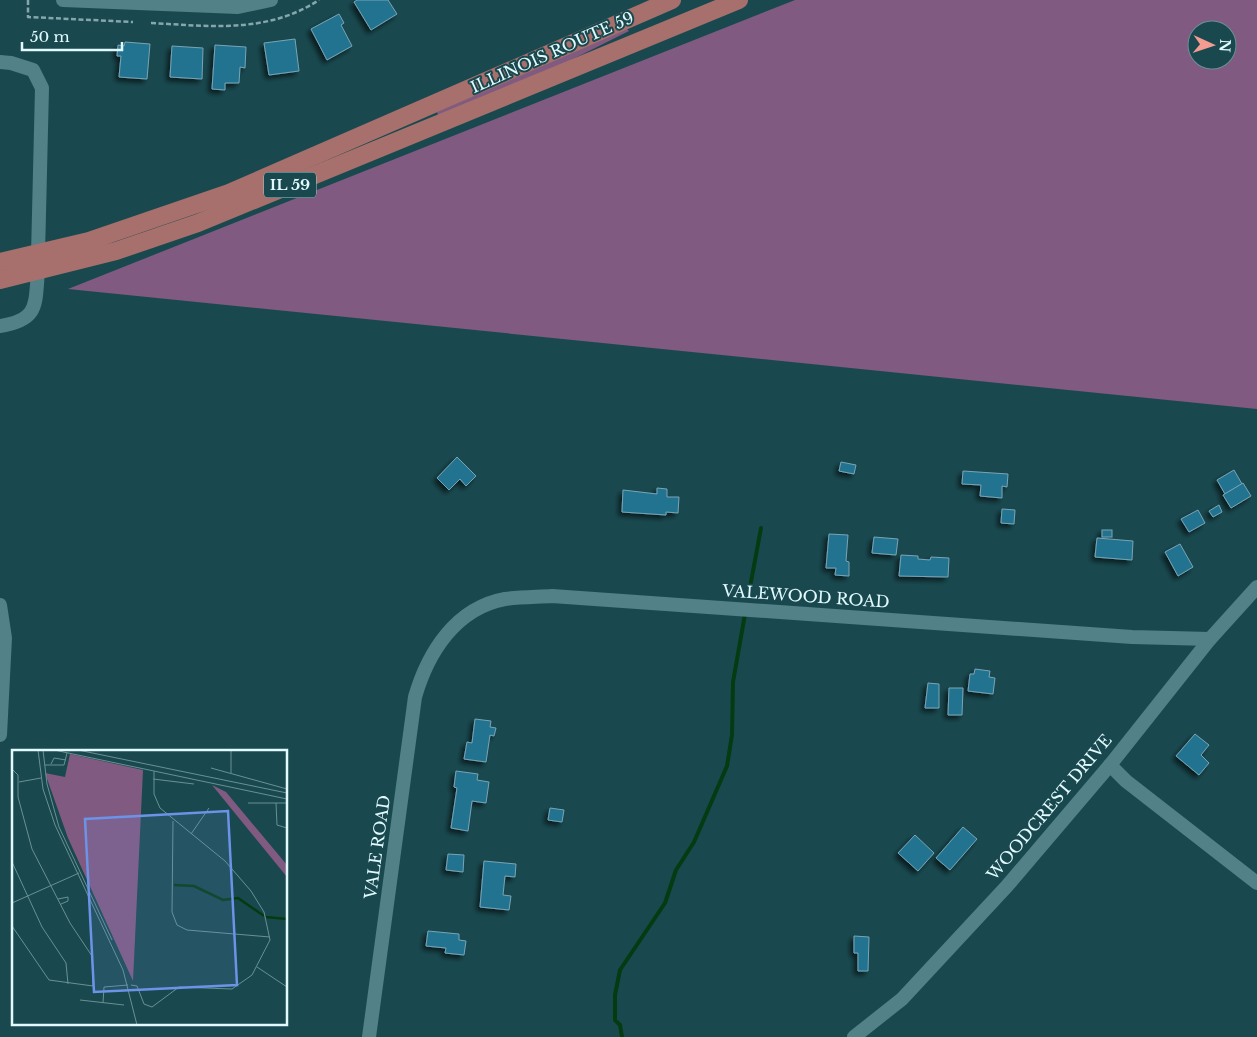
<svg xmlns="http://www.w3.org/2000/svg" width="1257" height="1037" viewBox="0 0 1257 1037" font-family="'Libre Baskerville',serif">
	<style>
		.green { fill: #815a81; fill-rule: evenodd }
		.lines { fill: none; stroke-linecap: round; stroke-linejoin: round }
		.stream { stroke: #043b11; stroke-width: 4 }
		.building { fill: #207390; stroke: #7aa4b6; filter: url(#shadow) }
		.path { stroke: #84a7ac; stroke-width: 2.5; stroke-dasharray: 5 2.5; stroke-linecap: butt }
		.minor { stroke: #528188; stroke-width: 14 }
		.major { stroke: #a7706c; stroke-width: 18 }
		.labels { text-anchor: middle; stroke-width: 4; stroke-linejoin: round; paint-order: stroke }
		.shield { fill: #19494f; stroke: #a6c5ca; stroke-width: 1 }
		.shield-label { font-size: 15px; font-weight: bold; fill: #e2fafe }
		.street-label { font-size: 16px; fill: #e2fafe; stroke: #19494f }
		.inset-river { fill: none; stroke: #043b11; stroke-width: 2.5 }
		.inset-road { fill: none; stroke: #699095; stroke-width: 1 }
		.view { fill: #6c93e7; fill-opacity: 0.15; stroke: #6c93e7; stroke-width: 2.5 }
		.inset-edge { fill: none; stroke: #e2fafe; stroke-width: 2.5 }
	</style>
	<defs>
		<filter id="shadow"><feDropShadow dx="-3.5" dy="3.5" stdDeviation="2.5" flood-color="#0009"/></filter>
	</defs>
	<rect width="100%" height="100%" fill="#19494f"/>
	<g class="green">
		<path d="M 795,0 L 1257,0 L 1257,409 L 68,289 ZM 1197,30 L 1227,30 L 1227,60 L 1197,60 Z"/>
		<path d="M 627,29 L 629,31 L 565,63 L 438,115 L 437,112 Z"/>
	</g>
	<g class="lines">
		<g class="stream">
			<path d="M 748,598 L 761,528"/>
			<path d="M 622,1037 L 620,1025 L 615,1020 L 615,995 L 620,970 L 665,903 L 676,870 L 694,842 L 727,766 L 732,735 L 733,682 L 745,614"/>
		</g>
	</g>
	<g class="building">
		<path d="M 357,0 L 388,0 L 397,14 L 371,30 L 354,2 Z"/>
		<path d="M 339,14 L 344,23 L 341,25 L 352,46 L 327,60 L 311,29 Z"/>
		<path d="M 295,39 L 299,71 L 269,75 L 264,43 Z"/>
		<path d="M 125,42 L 150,44 L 147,79 L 119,77 L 121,56 L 117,56 L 118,45 L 124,46 Z"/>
		<path d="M 215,45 L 246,47 L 245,68 L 240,67 L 239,83 L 225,83 L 225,90 L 212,89 Z"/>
		<path d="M 172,46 L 203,48 L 202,79 L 170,77 Z"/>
		<path d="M 457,457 L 476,476 L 466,486 L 460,479 L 449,490 L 437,478 Z"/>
		<path d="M 841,462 L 856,465 L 854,474 L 839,471 Z"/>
		<path d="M 1234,470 L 1242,484 L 1225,494 L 1217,480 Z"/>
		<path d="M 963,471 L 1008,474 L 1007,487 L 1002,486 L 1002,498 L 980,496 L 981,485 L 962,484 Z"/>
		<path d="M 1243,483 L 1251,496 L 1231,508 L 1223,495 Z"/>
		<path d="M 657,488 L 667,489 L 667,497 L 679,497 L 678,513 L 666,512 L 666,515 L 622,512 L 623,490 L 657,494 Z"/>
		<path d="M 1219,505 L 1222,512 L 1213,517 L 1209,511 Z"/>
		<path d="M 1002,509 L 1015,510 L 1014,524 L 1001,523 Z"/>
		<path d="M 1198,510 L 1205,523 L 1189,532 L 1181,519 Z"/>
		<rect x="1102" y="530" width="10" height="7"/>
		<path d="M 829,534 L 848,535 L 846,561 L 849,562 L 849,576 L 835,575 L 836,568 L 826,568 Z"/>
		<path d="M 874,537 L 898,539 L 896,555 L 872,553 Z"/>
		<path d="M 1097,538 L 1133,541 L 1132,560 L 1095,557 Z"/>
		<path d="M 1180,544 L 1193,567 L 1178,576 L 1165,552 Z"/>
		<path d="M 901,555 L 918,556 L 918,559 L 930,560 L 931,557 L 949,558 L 948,577 L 899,576 Z"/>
		<path d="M 975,669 L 990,671 L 989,677 L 995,678 L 993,694 L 968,691 L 970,674 L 974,674 Z"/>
		<path d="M 928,683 L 939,684 L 939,708 L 925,708 Z"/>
		<path d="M 949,688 L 963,688 L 962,715 L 948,715 Z"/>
		<path d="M 475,719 L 491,721 L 490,727 L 496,728 L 494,736 L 490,735 L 486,762 L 464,759 L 467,742 L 472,743 Z"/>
		<path d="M 1195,734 L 1209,745 L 1201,755 L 1209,763 L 1199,775 L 1176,756 Z"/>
		<path d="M 456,771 L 478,774 L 477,780 L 489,782 L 486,803 L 472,801 L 468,831 L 451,828 L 457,788 L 454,787 Z"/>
		<path d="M 550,808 L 564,810 L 562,822 L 548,820 Z"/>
		<path d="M 963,827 L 977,839 L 950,870 L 936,858 Z"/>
		<path d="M 915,835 L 934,853 L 918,871 L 898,853 Z"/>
		<path d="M 448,854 L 464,855 L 463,872 L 446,870 Z"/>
		<path d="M 484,861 L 516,864 L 515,877 L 505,876 L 503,895 L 511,896 L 509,910 L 480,907 Z"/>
		<path d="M 428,931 L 459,934 L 459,940 L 466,941 L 464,955 L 445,953 L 446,948 L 426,946 Z"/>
		<path d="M 854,936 L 869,937 L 868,971 L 858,971 L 858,953 L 854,953 Z"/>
	</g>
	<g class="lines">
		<g class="path">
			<path d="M 28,0 L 28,17 L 133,22"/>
			<path d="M 151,23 C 209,26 267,34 319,0"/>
		</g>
		<g class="minor">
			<path d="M 63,0 L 238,7 L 271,0"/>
			<path d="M 0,62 L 11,63 L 33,70 L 42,88 L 38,255"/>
			<path d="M 0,326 C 39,320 35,305 38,271"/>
			<path d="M 0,605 L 5,638 L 0,735"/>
			<path d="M 1110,765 L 1126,781 L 1257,883"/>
			<path d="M 369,1037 L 415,697 C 428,652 456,608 505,599 C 520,597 536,597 552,596 L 1132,637 L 1210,639"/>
			<path d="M 854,1037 L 902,999 L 1007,886 L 1110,765 L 1210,639 L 1257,587"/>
		</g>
		<g class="major">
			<path d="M 0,262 L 89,241 L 229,193 L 672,0"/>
			<path d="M 0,280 L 116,251 L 198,223 L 739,0"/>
		</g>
	</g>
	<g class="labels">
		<rect class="shield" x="264" y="172.5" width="52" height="25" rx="4"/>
		<g class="shield-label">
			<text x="290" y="190">IL 59</text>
		</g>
		<g class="street-label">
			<text transform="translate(552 52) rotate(-24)" y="6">ILLINOIS ROUTE 59</text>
			<text transform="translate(806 596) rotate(4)" y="6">VALEWOOD ROAD</text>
			<text transform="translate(1049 807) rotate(-50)" y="6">WOODCREST DRIVE</text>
			<text transform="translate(377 847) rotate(-82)" y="6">VALE ROAD</text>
		</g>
	</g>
	<g transform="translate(12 750)">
		<rect width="275" height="275" fill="#19494f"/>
		<path d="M 58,4 L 131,20 L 121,231 L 56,88 L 33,23 L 53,27 ZM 200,35 L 214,42 L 275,115 L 275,127 Z" fill="#815a81"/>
		<path class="inset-river" d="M 162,135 L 182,136 L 211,150 L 226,148 L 252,166M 254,167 L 275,169"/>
		<path class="inset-road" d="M 26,0 L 31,39 L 43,75 L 111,220 L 125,275M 31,0 L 35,34 L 47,77 L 100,190M 42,0 L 275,49M 66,0 L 275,43M 39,14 L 42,8 L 54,10M 33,15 L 52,15 L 55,3M 199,18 L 275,39M 0,19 L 6,25 L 6,47 L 20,99 L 58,173 L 80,206 L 81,236 L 37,230 L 0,176M 219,23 L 219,0M 141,29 L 182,34M 7,32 L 29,28M 236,53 L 275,53M 264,53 L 265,75 L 275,78M 161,71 L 160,162 L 165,175 L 175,180 L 258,187M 179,84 L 197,58M 0,112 L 30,177 L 54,213 L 56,234M 46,149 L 56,147 L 56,151 L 49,154M 0,153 L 67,123M 245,217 L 275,237M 119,235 L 125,236 L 132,254 L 140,257 L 167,237 L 220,239 L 240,225 L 258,190 L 252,162 L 239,141 L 213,111 L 148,58 L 142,44 L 142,21M 68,250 L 112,255M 91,253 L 92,237 L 116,235"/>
		<path class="view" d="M 216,61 L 225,235 L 82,242 L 73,69 Z"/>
		<rect width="275" height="275" class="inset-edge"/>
	</g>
	<g transform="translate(1212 45) rotate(93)"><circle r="24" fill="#19494f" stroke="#699095"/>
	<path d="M0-4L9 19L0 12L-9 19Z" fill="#f59c92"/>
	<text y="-8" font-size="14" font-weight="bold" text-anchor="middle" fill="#e2fafe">N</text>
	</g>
	<path d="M22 42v8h100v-8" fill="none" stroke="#e2fafe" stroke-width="2.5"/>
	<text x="30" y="42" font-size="15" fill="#e2fafe" stroke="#19494f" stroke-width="4" paint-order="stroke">50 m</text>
</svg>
